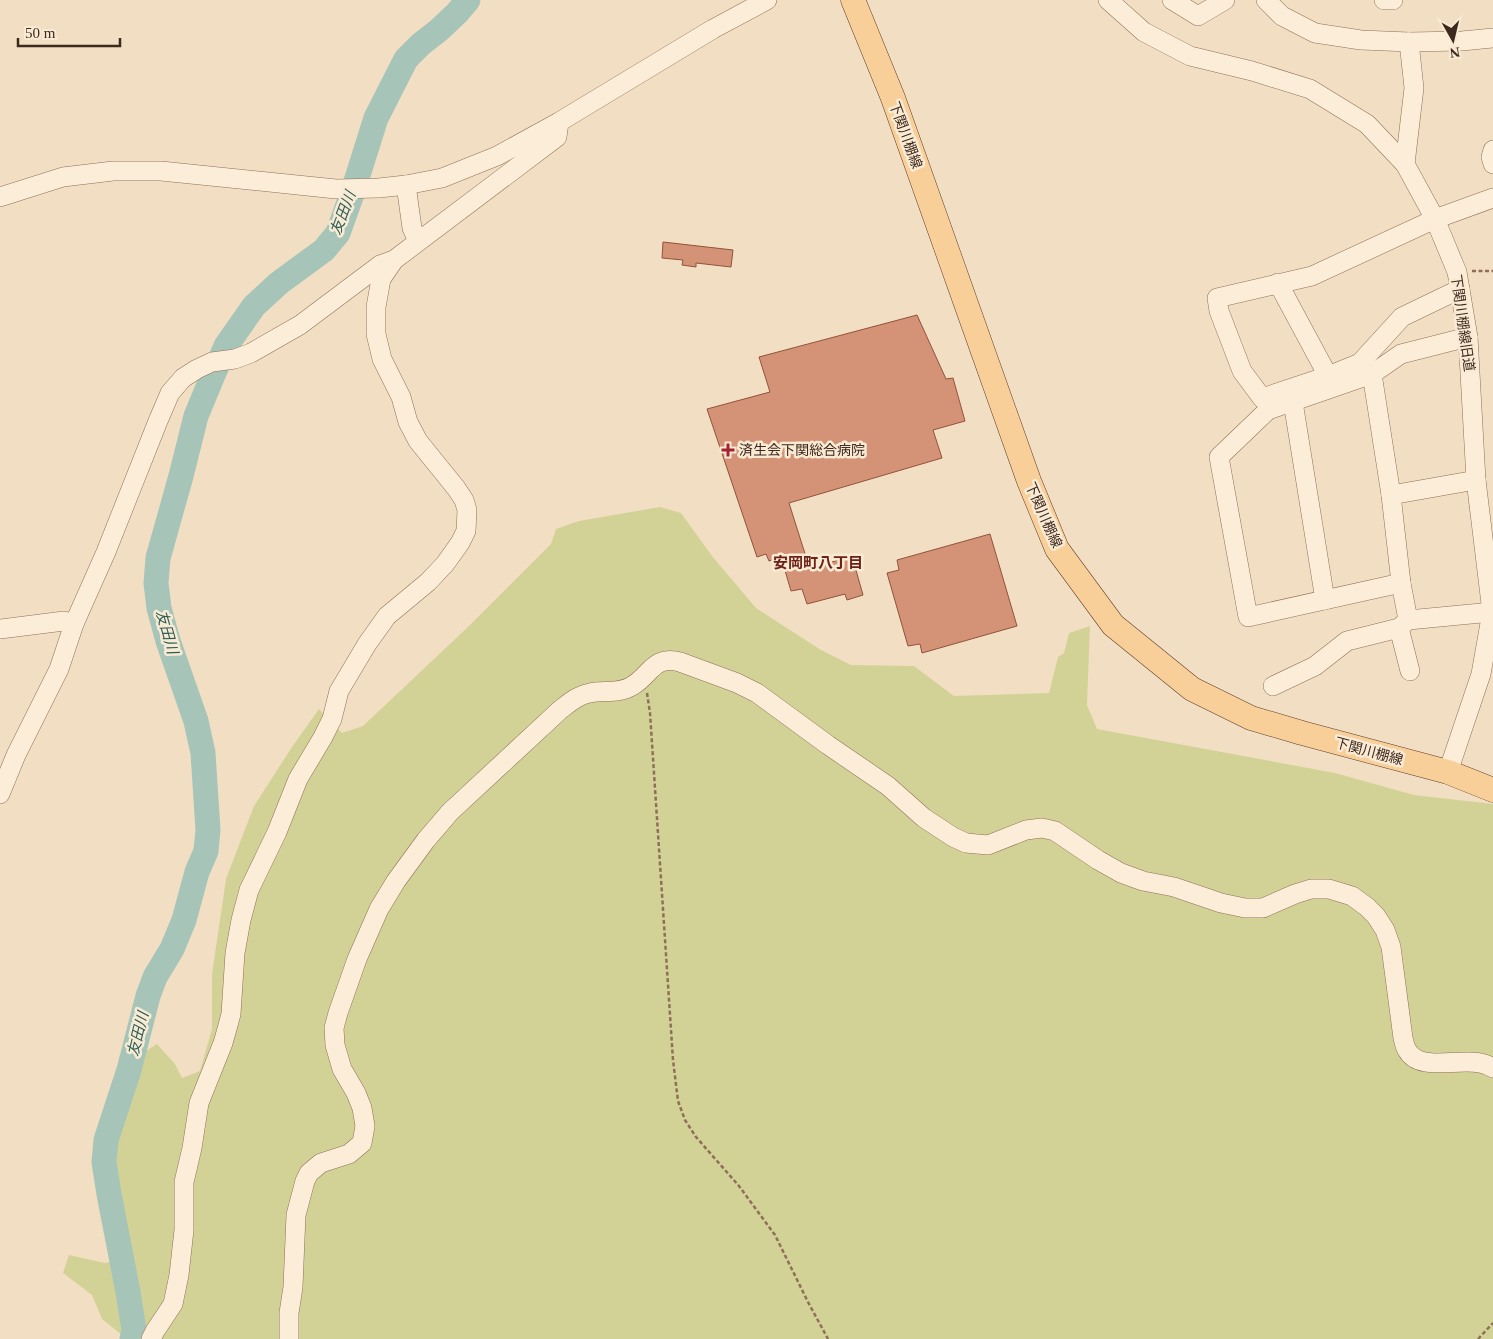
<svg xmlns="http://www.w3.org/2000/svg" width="1493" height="1339" viewBox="0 0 1493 1339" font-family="'Times New Roman','Noto Sans JP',serif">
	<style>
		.green { fill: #d2d296 }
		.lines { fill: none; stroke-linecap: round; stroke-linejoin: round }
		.river { stroke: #a6c5b8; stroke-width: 25 }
		.building { fill: #d49276; stroke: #90533b }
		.minor-casing { stroke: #8f6f58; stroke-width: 20 }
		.major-casing { stroke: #5c3d2c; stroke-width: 25 }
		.path { stroke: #8f6f58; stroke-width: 2.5; stroke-dasharray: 4 2.5; stroke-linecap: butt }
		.minor { stroke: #fcedd8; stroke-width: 19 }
		.major { stroke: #f8cf98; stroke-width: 24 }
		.poi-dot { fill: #a42232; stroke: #f9ead4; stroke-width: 2 }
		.labels { text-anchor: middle; stroke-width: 5; stroke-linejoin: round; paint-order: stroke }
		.street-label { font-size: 14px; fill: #3d291d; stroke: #f9ead4 }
		.poi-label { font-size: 14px; fill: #3d291d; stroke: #f9ead4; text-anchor: start }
		.water-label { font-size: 15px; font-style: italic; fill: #2b5e55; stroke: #f9ead4 }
		.neighbourhood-label { font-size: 15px; font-weight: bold; fill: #6e2119; stroke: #f9ead4 }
	</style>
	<rect width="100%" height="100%" fill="#f2dfc3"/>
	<path class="green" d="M 660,507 L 681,513 L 712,556 L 756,608 L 821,650 L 851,665 L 914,666 L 954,696 L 1049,693 L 1058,657 L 1064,653 L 1069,633 L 1090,626 L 1087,705 L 1097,729 L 1335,773 L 1414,795 L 1493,804 L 1493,1339 L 127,1339 L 102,1319 L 92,1295 L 63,1273 L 69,1255 L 105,1263 L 132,1257 L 123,1226 L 112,1172 L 120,1129 L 143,1053 L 157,1044 L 175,1064 L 182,1078 L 200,1071 L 212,1029 L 212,974 L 226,879 L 254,806 L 292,747 L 319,709 L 342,733 L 363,726 L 470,625 L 551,544 L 556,529 L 579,521 Z"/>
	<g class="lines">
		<path class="river" d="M 132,1339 L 134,1330 L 128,1292 L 109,1194 L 104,1162 L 106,1140 L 129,1070 L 148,996 L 155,977 L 172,949 L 184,920 L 197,872 L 206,851 L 208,830 L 203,753 L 196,721 L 168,641 L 159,608 L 156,583 L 158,558 L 181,476 L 196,416 L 213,375 L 226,346 L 254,306 L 279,283 L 324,250 L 338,233 L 353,191 L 376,118 L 406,59 L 421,44 L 439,30 L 457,13 L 468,0"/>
	</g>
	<g class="building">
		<path d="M 663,242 L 733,250 L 731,267 L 696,263 L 696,267 L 682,265 L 683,260 L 662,258 Z"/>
		<path d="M 917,315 L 946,379 L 953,378 L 965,421 L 933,430 L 942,458 L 789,503 L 807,560 L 813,559 L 815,567 L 852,556 L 863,595 L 847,600 L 845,594 L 807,604 L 802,589 L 791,591 L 781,557 L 769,561 L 766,554 L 757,557 L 707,409 L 770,392 L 759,357 Z"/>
		<path d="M 990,534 L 1017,626 L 922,653 L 920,644 L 908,646 L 887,573 L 899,570 L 897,560 Z"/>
	</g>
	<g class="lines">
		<g class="minor-casing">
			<g id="minor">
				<path d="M 1108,0 L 1144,32 L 1190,56 L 1252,71 L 1310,89 L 1367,124 L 1405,164 L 1435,219 L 1457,272 L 1468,337 L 1476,480 L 1492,612 L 1481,674 L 1448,772"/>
				<path d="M 1172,0 L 1198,16 L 1225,0"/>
				<path d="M 1266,0 L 1282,16 L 1315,33 L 1361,40 L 1409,42 L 1462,41 L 1493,38"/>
				<path d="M 1384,0 L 1393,0"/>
				<path d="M 1493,150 L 1491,157 L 1493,164"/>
				<path d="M 1405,164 L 1414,88 L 1409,42"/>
				<path d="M 406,185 L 412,228 L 418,241"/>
				<path d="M 0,197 L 63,177 L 113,171 L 161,171 L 336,189 L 379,188 L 406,185 L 442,178 L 497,156 L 559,122 L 713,29 L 767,0"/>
				<path d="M 1278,283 L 1328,376"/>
				<path d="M 1460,289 L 1402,317 L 1360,363 L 1328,376 L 1262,398 L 1242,371 L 1219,311 L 1217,298 L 1312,276 L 1435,219 L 1493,198"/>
				<path d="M 1468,337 L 1401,354 L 1372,374 L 1268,410 L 1219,457 L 1248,617 L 1401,583 L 1391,495 L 1476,480"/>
				<path d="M 1372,374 L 1391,495"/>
				<path d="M 1293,402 L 1325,600"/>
				<path d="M 1401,583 L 1408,620 L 1492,612"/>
				<path d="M 1399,628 L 1410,671"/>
				<path d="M 0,629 L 64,621 L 74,624"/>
				<path d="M 1273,686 L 1315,666 L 1347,641 L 1399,628 L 1408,620"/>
				<path d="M 0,794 L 16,755 L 59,669 L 74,624 L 106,552 L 158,421 L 170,393 L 183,378 L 197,369 L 212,362 L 235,359 L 251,353 L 300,325 L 380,265 L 394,260 L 557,137 L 559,122"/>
				<path d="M 151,1339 L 155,1331 L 173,1304 L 179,1275 L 184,1230 L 184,1182 L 192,1148 L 199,1103 L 223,1043 L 227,1029 L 231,1014 L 235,953 L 241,920 L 249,890 L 277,832 L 298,779 L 323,737 L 332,719 L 339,691 L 367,644 L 387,616 L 428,582 L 445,564 L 460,543 L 466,531 L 467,510 L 464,500 L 456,488 L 418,441 L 408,422 L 401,397 L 382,359 L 376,334 L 376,307 L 381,279 L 394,260"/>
				<path d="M 289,1339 L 289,1313 L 293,1287 L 296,1215 L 305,1181 L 309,1173 L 321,1163 L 349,1154 L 362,1143 L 365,1126 L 362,1108 L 356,1093 L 342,1069 L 335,1045 L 334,1028 L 338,1013 L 357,959 L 379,909 L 396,881 L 426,840 L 450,812 L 560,710 C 569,703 578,695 590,693 C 603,690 619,694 632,686 C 651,675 653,655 680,662 L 737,683 L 757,693 L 828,745 L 888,786 L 924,818 L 953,837 L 966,843 L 988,845 L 1026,830 L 1042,828 L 1055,831 L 1098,860 L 1121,873 L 1143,881 L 1174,887 L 1221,903 L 1245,908 L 1263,908 L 1295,894 L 1311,889 L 1329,889 L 1352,896 L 1367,907 L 1376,916 L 1385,930 L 1391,947 L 1403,1038 C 1404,1042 1405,1047 1407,1050 C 1421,1076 1469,1052 1493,1068"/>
			</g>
		</g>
		<g class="major-casing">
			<path id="major" d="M 853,0 L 893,98 L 1029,481 L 1057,549 L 1113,625 L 1192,689 L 1251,718 L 1302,733 L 1448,772 L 1493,790"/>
		</g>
		<g class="path">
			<path d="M 1472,271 L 1493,271"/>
			<path d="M 647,693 L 650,713 L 673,1060 L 678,1101 L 685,1120 L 696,1137 L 739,1186 L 775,1235 L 808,1302 L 828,1339"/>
			<path d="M 1478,1339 L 1493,1323"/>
		</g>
		<use href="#minor" class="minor"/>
		<use href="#major" class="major"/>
	</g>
	<path class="poi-dot" d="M725.5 442.5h5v5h5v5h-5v5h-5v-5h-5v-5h5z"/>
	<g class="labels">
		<g class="street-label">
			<text transform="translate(906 135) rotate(70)" y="5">下関川棚線</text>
			<text transform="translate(1463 323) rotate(82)" y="5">下関川棚線旧道</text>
			<text transform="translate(1044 515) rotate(66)" y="5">下関川棚線</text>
			<text transform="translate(1369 751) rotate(15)" y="5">下関川棚線</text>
		</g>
		<g class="poi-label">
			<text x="739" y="455">済生会下関総合病院</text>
		</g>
		<g class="water-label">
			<text transform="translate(343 213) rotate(-69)" y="5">友田川</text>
			<text transform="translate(167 632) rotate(74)" y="5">友田川</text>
			<text transform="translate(138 1034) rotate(-76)" y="5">友田川</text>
		</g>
		<g class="neighbourhood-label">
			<text x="818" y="568">安岡町八丁目</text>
		</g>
	</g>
	<g transform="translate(1453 40) rotate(172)" stroke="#f9ead4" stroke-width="4" paint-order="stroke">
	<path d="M0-4L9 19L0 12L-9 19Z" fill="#3d291d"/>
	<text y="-8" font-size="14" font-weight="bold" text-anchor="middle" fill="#3d291d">N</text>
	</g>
	<path d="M18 38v8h102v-8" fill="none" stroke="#3d291d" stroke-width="2.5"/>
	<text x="25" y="38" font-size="15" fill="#3d291d" stroke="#f9ead4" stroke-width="4" paint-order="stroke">50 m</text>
</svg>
